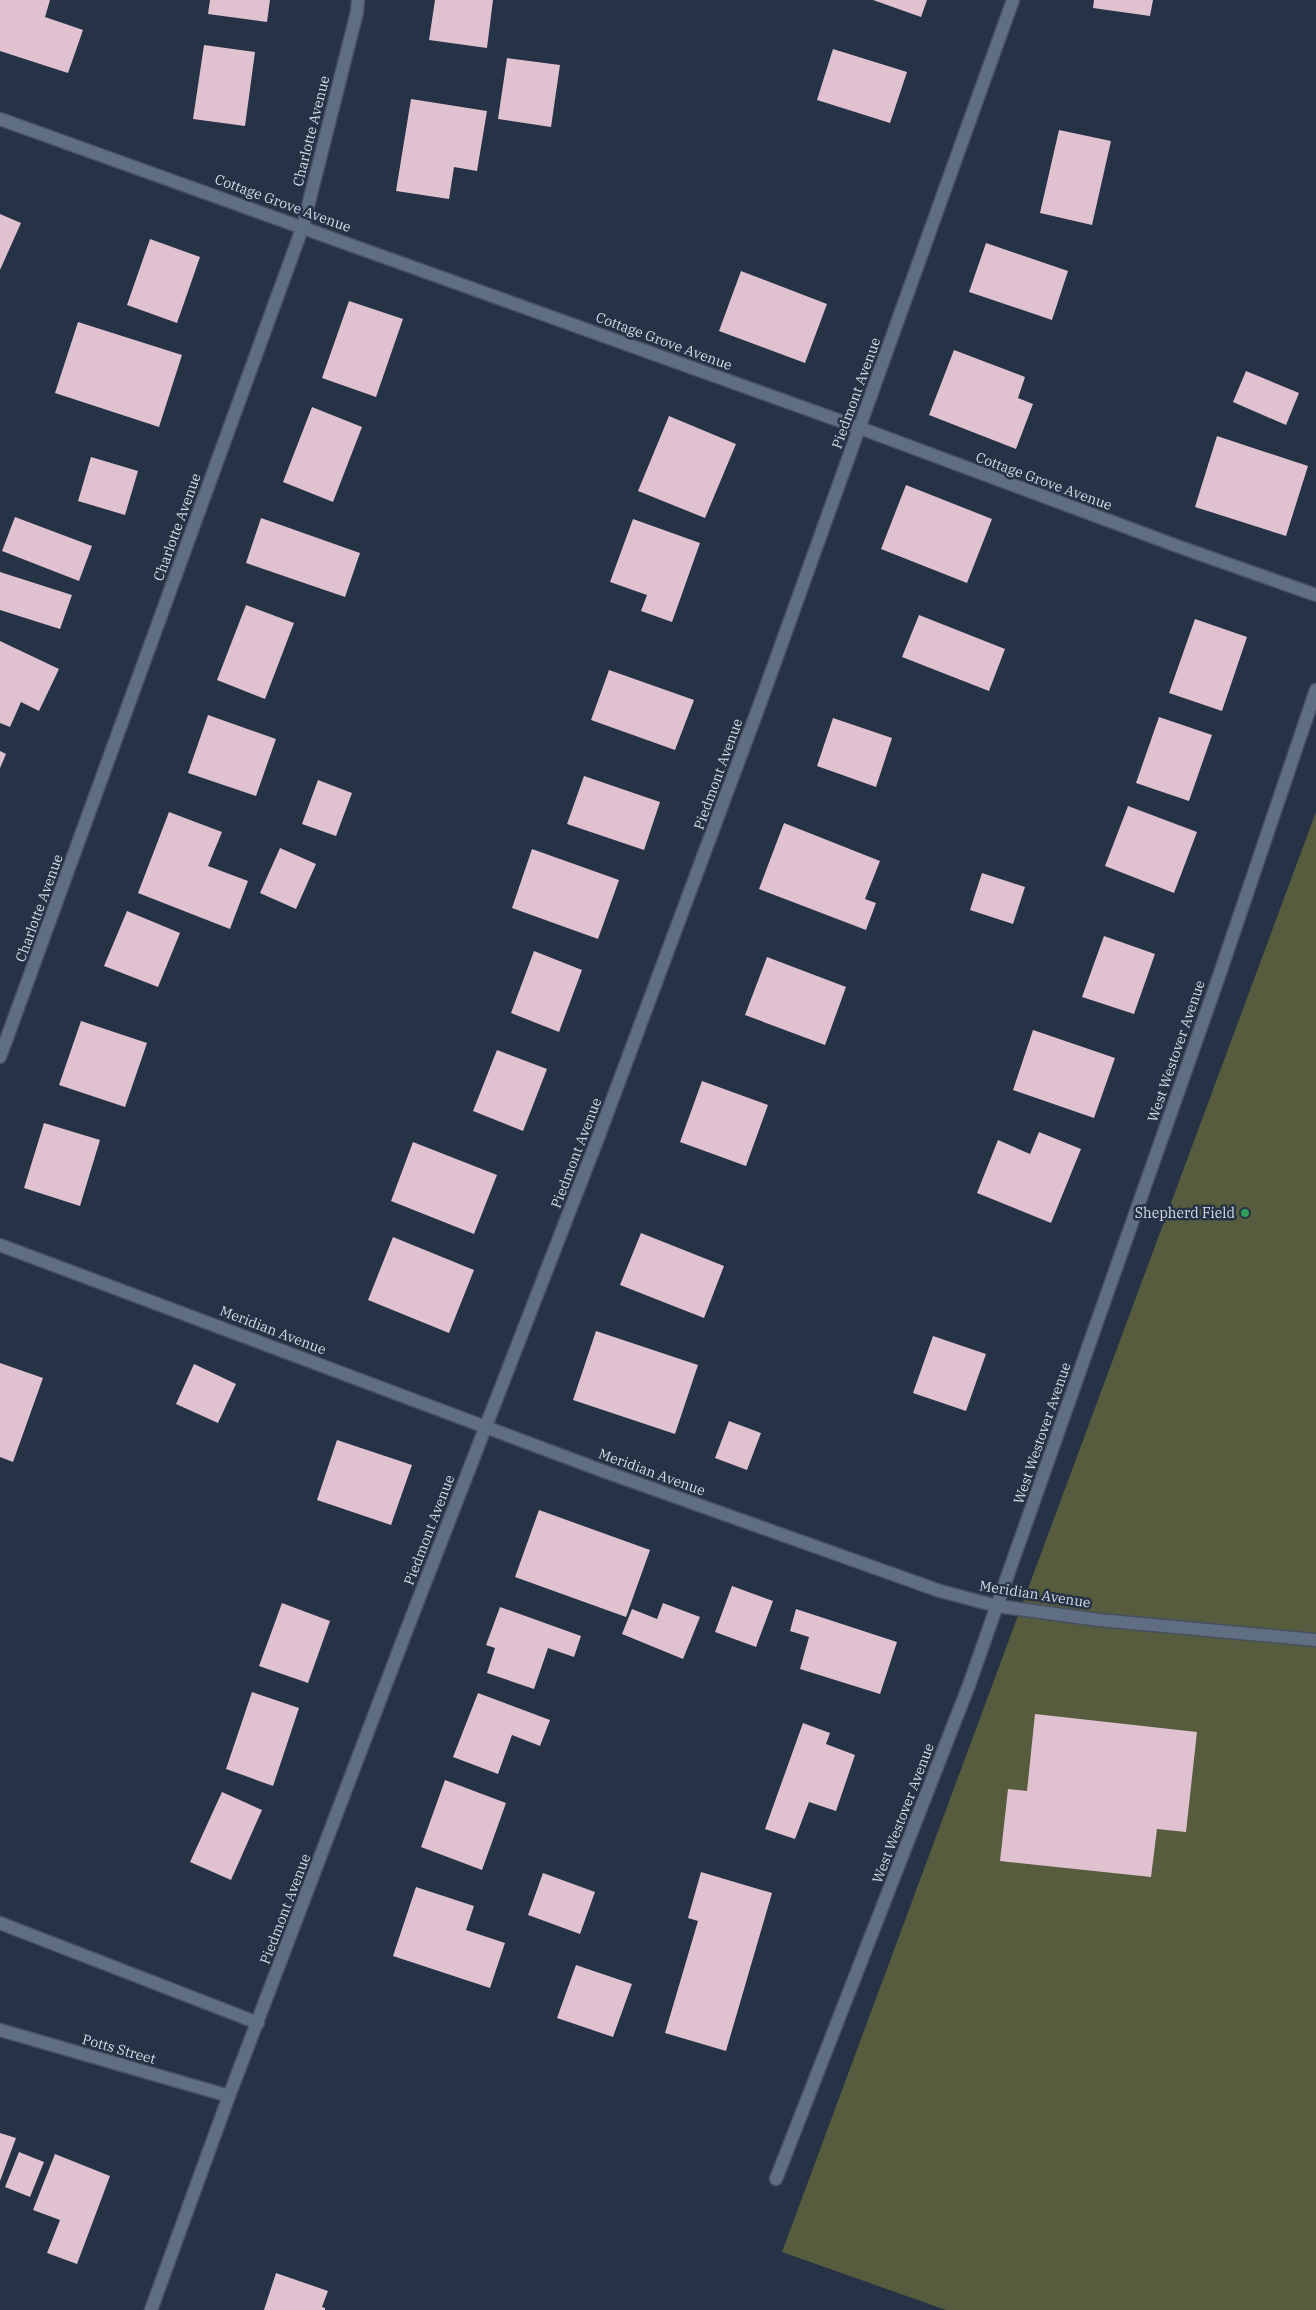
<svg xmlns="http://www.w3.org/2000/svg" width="1316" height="2310" viewBox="0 0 1316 2310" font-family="'IBM Plex Serif',serif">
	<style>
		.green { fill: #565c3d }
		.building { fill: #dfc1cf }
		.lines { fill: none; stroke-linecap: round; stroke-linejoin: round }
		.lane-casing { stroke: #465060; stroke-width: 15 }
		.street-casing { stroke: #465060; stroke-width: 15 }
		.lane { stroke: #606e84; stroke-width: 12 }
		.street { stroke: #606e84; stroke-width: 12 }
		.leisure-dot { fill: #2e9e5b; stroke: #263245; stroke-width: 2 }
		.labels { text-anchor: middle; stroke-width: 5; stroke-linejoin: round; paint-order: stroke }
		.street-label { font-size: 14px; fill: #d4dce8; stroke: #263245 }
		.poi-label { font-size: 14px; fill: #d4dce8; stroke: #263245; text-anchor: end }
	</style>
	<rect width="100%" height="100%" fill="#263245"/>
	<path class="green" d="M 1316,812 L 1316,2310 L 946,2310 L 782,2252 Z"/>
	<g class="building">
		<path d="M 0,0 L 50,0 L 45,17 L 83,30 L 68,73 L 0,51 Z"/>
		<path d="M 210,0 L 270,0 L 267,22 L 208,14 Z"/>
		<path d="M 435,0 L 493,0 L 487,48 L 429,40 Z"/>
		<path d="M 873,0 L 927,0 L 921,17 Z"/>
		<path d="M 1094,0 L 1153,0 L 1150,16 L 1093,8 Z"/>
		<path d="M 204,45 L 255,52 L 245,126 L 193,119 Z"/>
		<path d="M 833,49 L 907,72 L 890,123 L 817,100 Z"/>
		<path d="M 507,58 L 560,65 L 551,127 L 498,119 Z"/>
		<path d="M 411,99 L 487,111 L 477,171 L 454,167 L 449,199 L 396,191 Z"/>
		<path d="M 1059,130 L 1111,141 L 1092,225 L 1040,213 Z"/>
		<path d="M 0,214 L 21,223 L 0,270 Z"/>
		<path d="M 150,239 L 200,257 L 177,323 L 127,305 Z"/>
		<path d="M 986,243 L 1068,271 L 1052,320 L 969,292 Z"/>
		<path d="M 741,271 L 827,304 L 805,363 L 719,331 Z"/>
		<path d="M 349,301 L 403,319 L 376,397 L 322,378 Z"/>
		<path d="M 78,322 L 182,355 L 159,427 L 55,393 Z"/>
		<path d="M 954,350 L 1025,377 L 1018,398 L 1033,404 L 1016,449 L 929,415 Z"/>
		<path d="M 1246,371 L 1299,393 L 1286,425 L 1233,402 Z"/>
		<path d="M 312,407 L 362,427 L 333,502 L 283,482 Z"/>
		<path d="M 669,416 L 736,444 L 705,518 L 638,491 Z"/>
		<path d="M 1217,436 L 1308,466 L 1286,536 L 1195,507 Z"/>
		<path d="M 91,457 L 138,471 L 125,515 L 78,501 Z"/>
		<path d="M 906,485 L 992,519 L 967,583 L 881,549 Z"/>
		<path d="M 15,517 L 92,546 L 79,581 L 2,551 Z"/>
		<path d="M 261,518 L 360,553 L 345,597 L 246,563 Z"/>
		<path d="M 633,519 L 700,543 L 672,622 L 641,611 L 647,595 L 610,582 Z"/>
		<path d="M 0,572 L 72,595 L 60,629 L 0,610 Z"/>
		<path d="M 246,605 L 294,623 L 265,699 L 217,680 Z"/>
		<path d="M 919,615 L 1005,649 L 989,691 L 902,657 Z"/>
		<path d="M 1195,619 L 1247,637 L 1222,711 L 1169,693 Z"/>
		<path d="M 0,641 L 59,669 L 39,711 L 21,702 L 10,727 L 0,723 Z"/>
		<path d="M 609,670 L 694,700 L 675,750 L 591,720 Z"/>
		<path d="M 208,715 L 276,739 L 256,796 L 188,773 Z"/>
		<path d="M 1159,717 L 1212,735 L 1189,801 L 1136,783 Z"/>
		<path d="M 833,718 L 892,738 L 876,787 L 817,766 Z"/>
		<path d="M 0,751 L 6,754 L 0,768 Z"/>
		<path d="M 584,776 L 660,802 L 644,850 L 567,824 Z"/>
		<path d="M 318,780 L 352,793 L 336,836 L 302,824 Z"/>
		<path d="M 1128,806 L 1197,832 L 1174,893 L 1105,866 Z"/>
		<path d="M 169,812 L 222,832 L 208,866 L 248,881 L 230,929 L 138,893 Z"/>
		<path d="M 784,823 L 880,861 L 865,899 L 876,903 L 866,930 L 759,889 Z"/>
		<path d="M 280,848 L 316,864 L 296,909 L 260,893 Z"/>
		<path d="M 532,849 L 619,880 L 598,939 L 512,908 Z"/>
		<path d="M 982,873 L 1025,887 L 1013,924 L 970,910 Z"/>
		<path d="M 127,911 L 180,933 L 158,987 L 104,966 Z"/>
		<path d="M 1104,936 L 1155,954 L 1134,1014 L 1082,997 Z"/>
		<path d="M 534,951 L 582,970 L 559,1032 L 511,1013 Z"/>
		<path d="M 767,957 L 846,987 L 825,1045 L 745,1015 Z"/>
		<path d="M 81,1021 L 147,1043 L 125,1107 L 59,1085 Z"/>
		<path d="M 1033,1030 L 1115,1058 L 1094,1118 L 1013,1090 Z"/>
		<path d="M 497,1050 L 547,1069 L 523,1131 L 473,1111 Z"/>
		<path d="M 702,1081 L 768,1105 L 746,1166 L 680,1142 Z"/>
		<path d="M 44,1123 L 100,1140 L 80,1206 L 24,1188 Z"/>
		<path d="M 1039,1132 L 1081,1149 L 1051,1223 L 977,1193 L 998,1140 L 1030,1154 Z"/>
		<path d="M 413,1142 L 497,1175 L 474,1234 L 391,1201 Z"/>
		<path d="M 641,1233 L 724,1266 L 704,1318 L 620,1285 Z"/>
		<path d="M 393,1237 L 474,1270 L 449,1333 L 368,1300 Z"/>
		<path d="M 596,1331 L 698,1365 L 675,1434 L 573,1400 Z"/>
		<path d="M 933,1336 L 986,1354 L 966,1411 L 913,1393 Z"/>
		<path d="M 0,1363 L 43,1378 L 13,1462 L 0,1457 Z"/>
		<path d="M 194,1364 L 236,1384 L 218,1423 L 176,1404 Z"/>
		<path d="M 729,1421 L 761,1433 L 747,1470 L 715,1458 Z"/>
		<path d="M 337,1440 L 412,1465 L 391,1525 L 317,1500 Z"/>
		<path d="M 539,1510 L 650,1550 L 626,1617 L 515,1577 Z"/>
		<path d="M 732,1586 L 773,1601 L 756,1647 L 715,1632 Z"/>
		<path d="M 282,1603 L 330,1621 L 308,1683 L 259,1666 Z"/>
		<path d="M 663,1603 L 700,1617 L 683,1659 L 622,1634 L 632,1609 L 657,1619 Z"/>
		<path d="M 500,1607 L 581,1636 L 574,1657 L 548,1648 L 534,1689 L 487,1673 L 495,1648 L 486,1645 Z"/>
		<path d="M 796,1609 L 897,1642 L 880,1694 L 800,1669 L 809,1637 L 790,1631 Z"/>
		<path d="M 252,1692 L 299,1708 L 273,1786 L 226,1769 Z"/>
		<path d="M 478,1693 L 550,1720 L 540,1746 L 512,1735 L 498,1774 L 453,1757 Z"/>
		<path d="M 1035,1714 L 1197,1732 L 1186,1832 L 1157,1829 L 1151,1877 L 1000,1861 L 1008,1789 L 1027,1791 Z"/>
		<path d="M 803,1723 L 830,1733 L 826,1744 L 855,1755 L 836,1811 L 809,1802 L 795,1839 L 765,1829 Z"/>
		<path d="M 445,1780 L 506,1803 L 482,1870 L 421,1847 Z"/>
		<path d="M 222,1792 L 262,1810 L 231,1880 L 190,1862 Z"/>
		<path d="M 701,1872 L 772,1893 L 726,2051 L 665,2033 L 698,1921 L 688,1918 Z"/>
		<path d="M 543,1873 L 595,1892 L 580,1934 L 528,1915 Z"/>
		<path d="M 416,1887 L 474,1906 L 466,1930 L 505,1943 L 490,1988 L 393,1956 Z"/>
		<path d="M 576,1965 L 632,1984 L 613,2037 L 557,2018 Z"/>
		<path d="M 0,2133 L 16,2138 L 0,2181 Z"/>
		<path d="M 19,2152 L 44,2162 L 30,2197 L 5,2187 Z"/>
		<path d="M 55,2154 L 110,2176 L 77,2264 L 47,2253 L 60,2220 L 33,2210 Z"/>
		<path d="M 276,2273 L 328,2291 L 322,2307 L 325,2308 L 325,2310 L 264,2310 Z"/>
	</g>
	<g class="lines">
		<g class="lane-casing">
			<path id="lane" d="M 0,1923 L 258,2023"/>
		</g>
		<g class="street-casing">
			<g id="street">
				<path d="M 0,119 L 860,428 L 1177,546 L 1316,595"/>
				<path d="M 0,1057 L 303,226 L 357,12 L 358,0"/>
				<path d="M 0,1245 L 603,1471 L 940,1591 L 997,1606 L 1099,1620 L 1316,1640"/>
				<path d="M 0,2030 L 229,2096"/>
				<path d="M 776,2179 L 969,1685 L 1218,979 L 1316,690"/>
				<path d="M 151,2310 L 229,2096 L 407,1629 L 598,1138 L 761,701 L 1013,0"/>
			</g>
		</g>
		<use href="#lane" class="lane"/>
		<use href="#street" class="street"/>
	</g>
	<circle class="leisure-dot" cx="1245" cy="1213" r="5"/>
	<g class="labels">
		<g class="street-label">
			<text transform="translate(311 131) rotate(-76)" y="5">Charlotte Avenue</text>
			<text transform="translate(283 203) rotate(20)" y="5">Cottage Grove Avenue</text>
			<text transform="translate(664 341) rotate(20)" y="5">Cottage Grove Avenue</text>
			<text transform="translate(856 393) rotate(-70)" y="5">Piedmont Avenue</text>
			<text transform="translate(1044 481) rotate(20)" y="5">Cottage Grove Avenue</text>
			<text transform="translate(177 527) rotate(-70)" y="5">Charlotte Avenue</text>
			<text transform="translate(718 774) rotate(-70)" y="5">Piedmont Avenue</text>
			<text transform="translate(39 908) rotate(-70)" y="5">Charlotte Avenue</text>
			<text transform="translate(1176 1051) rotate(-71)" y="5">West Westover Avenue</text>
			<text transform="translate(576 1153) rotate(-69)" y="5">Piedmont Avenue</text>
			<text transform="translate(273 1330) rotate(21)" y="5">Meridian Avenue</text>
			<text transform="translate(1042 1433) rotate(-71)" y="5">West Westover Avenue</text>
			<text transform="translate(652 1472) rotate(20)" y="5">Meridian Avenue</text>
			<text transform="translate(429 1530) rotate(-69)" y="5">Piedmont Avenue</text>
			<text transform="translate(1035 1594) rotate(9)" y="5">Meridian Avenue</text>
			<text transform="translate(903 1813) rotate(-69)" y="5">West Westover Avenue</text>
			<text transform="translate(285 1909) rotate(-69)" y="5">Piedmont Avenue</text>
			<text transform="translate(119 2049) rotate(16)" y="5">Potts Street</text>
		</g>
		<g class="poi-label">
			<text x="1235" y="1218">Shepherd Field</text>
		</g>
	</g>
</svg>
